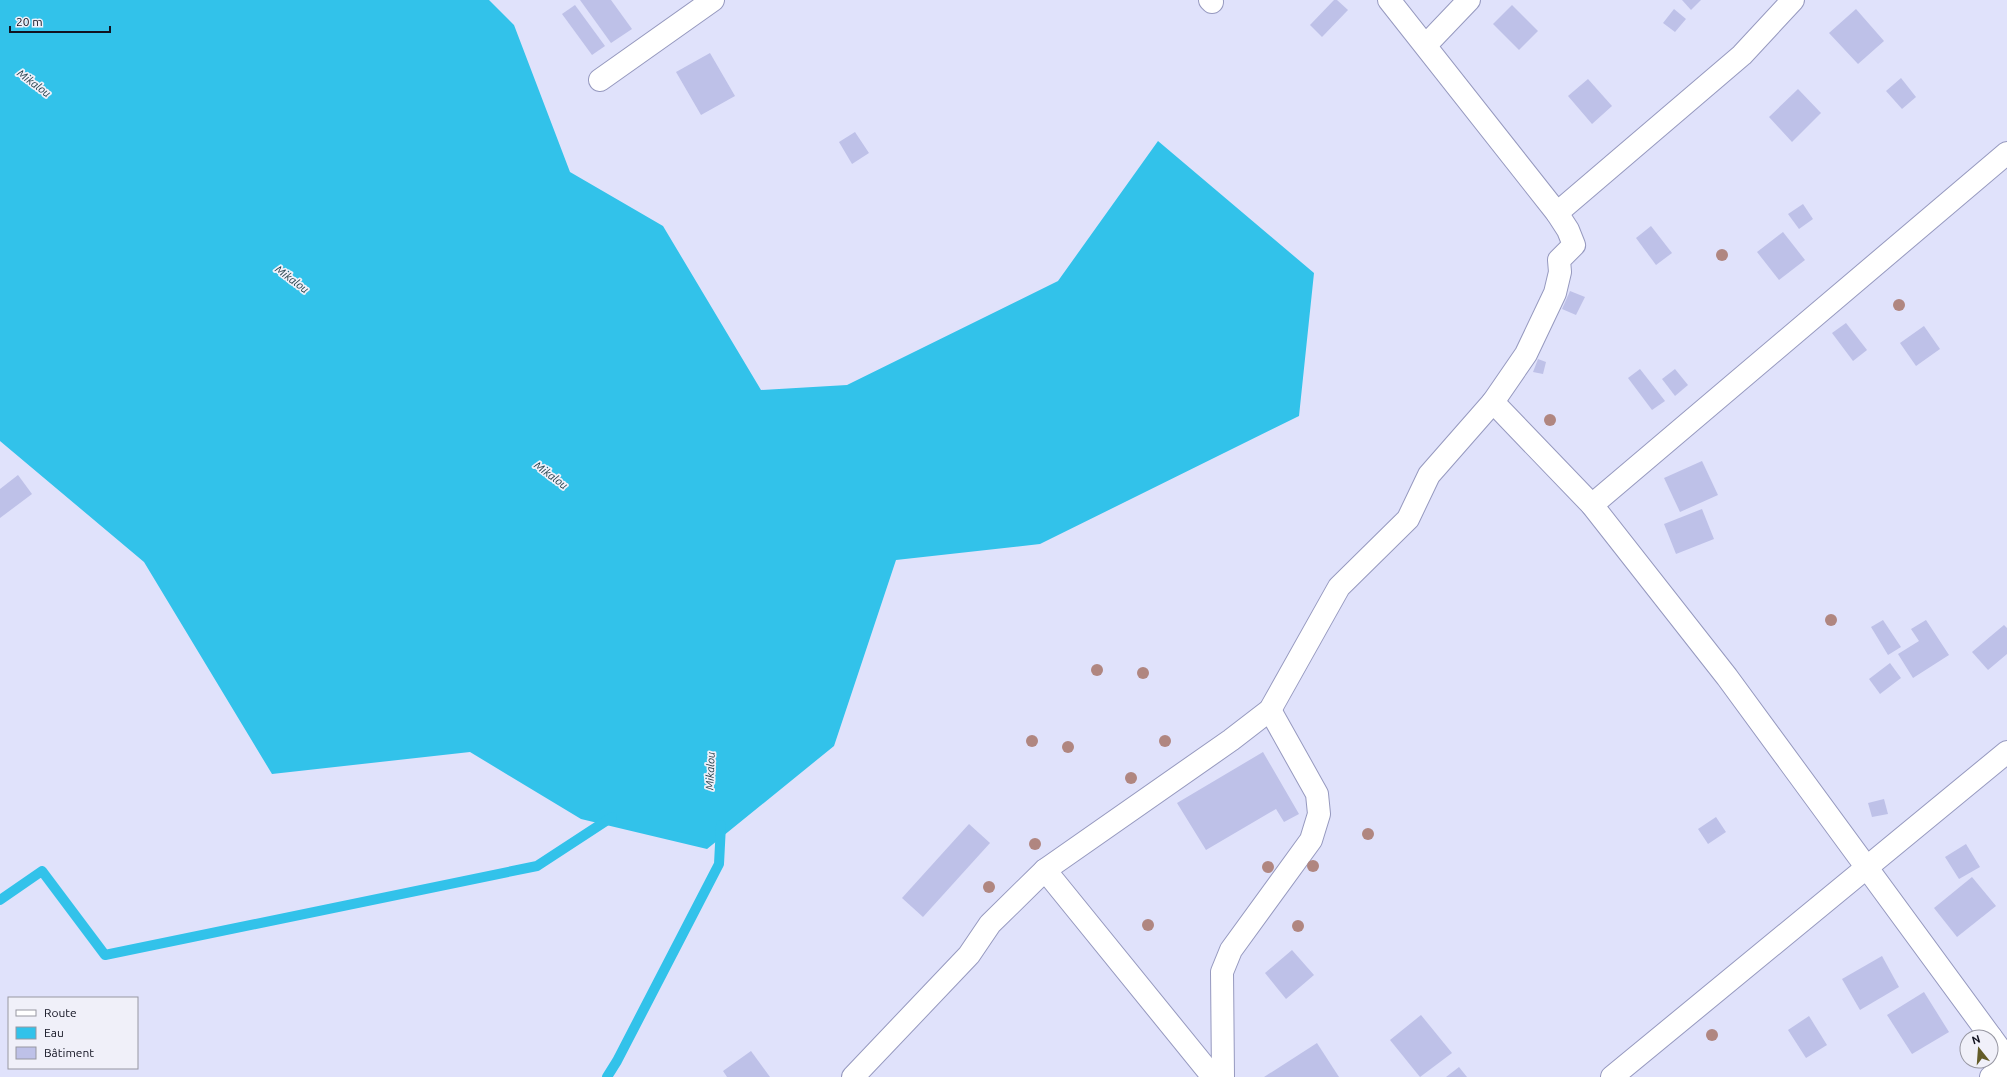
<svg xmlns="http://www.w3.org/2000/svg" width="2007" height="1077" viewBox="0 0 2007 1077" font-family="Ubuntu,sans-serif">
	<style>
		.water { fill: #32c2ea }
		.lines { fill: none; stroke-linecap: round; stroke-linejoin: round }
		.stream { stroke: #32c2ea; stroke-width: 10 }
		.building { fill: #bec1e8 }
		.street-casing { stroke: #9699bf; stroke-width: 24 }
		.street { stroke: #fff; stroke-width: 22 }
		.tree { fill: #b08680 }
		.labels { text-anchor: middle; stroke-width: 3.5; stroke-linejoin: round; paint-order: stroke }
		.water-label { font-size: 11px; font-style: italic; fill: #213d47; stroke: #f0f0f9 }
	</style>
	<rect width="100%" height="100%" fill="#e0e2fb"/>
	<path class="water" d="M 0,0 L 489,0 L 514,25 L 570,172 L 663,226 L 761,390 L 847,385 L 1058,281 L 1158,141 L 1314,273 L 1299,416 L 1040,544 L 896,560 L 834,746 L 707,849 L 581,819 L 470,752 L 272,774 L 144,562 L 0,441 Z"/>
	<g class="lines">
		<g class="stream">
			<path d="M 0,900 L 42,871 L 105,955 L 537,866 L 612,817"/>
			<path d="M 607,1077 L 617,1061 L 719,864 L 721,825"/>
		</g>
	</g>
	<g class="building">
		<path d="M 580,0 L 611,0 L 632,29 L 611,43 Z"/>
		<path d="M 1334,0 L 1337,0 L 1348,10 L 1322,37 L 1310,25 Z"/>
		<path d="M 1682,0 L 1701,0 L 1691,10 Z"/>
		<path d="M 575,5 L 605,46 L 592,55 L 562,14 Z"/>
		<path d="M 1512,5 L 1538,31 L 1519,50 L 1493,24 Z"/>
		<path d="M 1674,9 L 1686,19 L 1675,32 L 1663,23 Z"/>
		<path d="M 1856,9 L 1884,41 L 1858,64 L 1829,33 Z"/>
		<path d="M 710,53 L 735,96 L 701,115 L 676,72 Z"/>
		<path d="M 1901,78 L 1916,97 L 1902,109 L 1886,91 Z"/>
		<path d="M 1588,79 L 1612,106 L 1592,124 L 1568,96 Z"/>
		<path d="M 1798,89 L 1821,113 L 1792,142 L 1769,117 Z"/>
		<path d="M 855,132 L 869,153 L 852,164 L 839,142 Z"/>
		<path d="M 1803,204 L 1813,219 L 1799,229 L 1788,214 Z"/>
		<path d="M 1651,226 L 1672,253 L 1656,265 L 1636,238 Z"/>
		<path d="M 1783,232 L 1805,260 L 1779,280 L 1757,252 Z"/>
		<path d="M 1570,291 L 1585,297 L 1576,315 L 1562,309 Z"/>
		<path d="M 1846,323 L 1867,350 L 1853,361 L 1832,333 Z"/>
		<path d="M 1924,326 L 1940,349 L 1916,366 L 1900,343 Z"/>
		<path d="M 1538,359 L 1546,362 L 1543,374 L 1533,372 Z"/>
		<path d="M 1640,369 L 1665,401 L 1652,410 L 1628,378 Z"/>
		<path d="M 1675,369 L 1688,385 L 1675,396 L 1662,379 Z"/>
		<path d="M 1702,461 L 1718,495 L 1680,512 L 1664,478 Z"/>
		<path d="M 18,475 L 32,494 L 0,518 L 0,489 Z"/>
		<path d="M 1702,509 L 1714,539 L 1676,554 L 1664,524 Z"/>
		<path d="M 1883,620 L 1901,647 L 1888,655 L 1871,627 Z"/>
		<path d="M 1926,620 L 1949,655 L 1913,678 L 1898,654 L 1919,641 L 1911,629 Z"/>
		<path d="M 2004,625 L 2007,628 L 2007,654 L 1988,670 L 1972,652 Z"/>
		<path d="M 1890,663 L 1901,678 L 1880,694 L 1869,679 Z"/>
		<path d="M 1263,752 L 1299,814 L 1284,822 L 1276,809 L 1206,850 L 1177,803 Z"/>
		<path d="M 1884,799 L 1888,814 L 1872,817 L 1868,803 Z"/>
		<path d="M 1716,817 L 1726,832 L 1708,844 L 1698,829 Z"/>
		<path d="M 969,824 L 990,843 L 923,917 L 902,898 Z"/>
		<path d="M 1966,844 L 1980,867 L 1959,879 L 1945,857 Z"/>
		<path d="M 1972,877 L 1996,906 L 1957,937 L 1934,908 Z"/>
		<path d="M 1292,950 L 1314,975 L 1286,999 L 1265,973 Z"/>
		<path d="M 1882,956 L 1899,987 L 1860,1010 L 1842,979 Z"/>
		<path d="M 1924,992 L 1949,1032 L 1912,1054 L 1887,1015 Z"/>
		<path d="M 1421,1015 L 1452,1053 L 1420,1077 L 1390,1040 Z"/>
		<path d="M 1809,1016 L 1827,1045 L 1806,1058 L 1788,1030 Z"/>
		<path d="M 1317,1043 L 1339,1077 L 1264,1077 Z"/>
		<path d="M 751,1051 L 770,1077 L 727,1077 L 723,1071 Z"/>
		<path d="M 1459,1067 L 1467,1077 L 1446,1077 Z"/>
	</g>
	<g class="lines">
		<g class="street-casing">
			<g id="street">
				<path d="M 1210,0 L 1212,2"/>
				<path d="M 1426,45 L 1469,0"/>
				<path d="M 600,80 L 713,0"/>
				<path d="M 1557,213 L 1742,55 L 1793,0"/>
				<path d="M 1493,402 L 1592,505 L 1727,677 L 1991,1037"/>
				<path d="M 1592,505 L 2007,153"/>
				<path d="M 1045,870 L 1213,1077"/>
				<path d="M 1991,1037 L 2007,1059"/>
				<path d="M 853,1077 L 969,955 L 990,924 L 1045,870 L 1231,740 L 1270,710 L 1339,587 L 1408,519 L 1429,475 L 1493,402 L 1526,354 L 1555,293 L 1560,272 L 1559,260 L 1574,245 L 1568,230 L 1557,213 L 1389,0"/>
				<path d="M 1223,1077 L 1222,972 L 1231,950 L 1311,840 L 1319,814 L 1317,794 L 1270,710"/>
				<path d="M 1612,1077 L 2007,752"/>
				<path d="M 1991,1077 L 2007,1064"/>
			</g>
		</g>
		<use href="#street" class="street"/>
	</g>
	<g class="tree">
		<circle cx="1722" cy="255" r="6"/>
		<circle cx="1899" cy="305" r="6"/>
		<circle cx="1550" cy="420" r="6"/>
		<circle cx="1831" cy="620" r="6"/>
		<circle cx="1097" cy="670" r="6"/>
		<circle cx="1143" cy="673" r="6"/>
		<circle cx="1032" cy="741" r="6"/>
		<circle cx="1165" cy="741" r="6"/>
		<circle cx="1068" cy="747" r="6"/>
		<circle cx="1131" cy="778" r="6"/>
		<circle cx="1368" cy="834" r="6"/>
		<circle cx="1035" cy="844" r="6"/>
		<circle cx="1313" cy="866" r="6"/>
		<circle cx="1268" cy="867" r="6"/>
		<circle cx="989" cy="887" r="6"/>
		<circle cx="1148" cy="925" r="6"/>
		<circle cx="1298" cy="926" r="6"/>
		<circle cx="1712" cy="1035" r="6"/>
	</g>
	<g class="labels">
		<g class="water-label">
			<text transform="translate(34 83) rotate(37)" y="4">Mikalou</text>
			<text transform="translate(292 279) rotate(37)" y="4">Mikalou</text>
			<text transform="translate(551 475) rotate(37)" y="4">Mikalou</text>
			<text transform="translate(710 771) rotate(-88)" y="4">Mikalou</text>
		</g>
	</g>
	<rect x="8" y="997" width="130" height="72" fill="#f0f0f9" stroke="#9797a2"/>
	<rect x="16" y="1010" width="20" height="6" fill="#ffffff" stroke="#9797a2"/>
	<text x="44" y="1017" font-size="12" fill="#111220">Route</text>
	<rect x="16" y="1027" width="20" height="12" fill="#32c2ea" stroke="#9797a2"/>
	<text x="44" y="1037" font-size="12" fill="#111220">Eau</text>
	<rect x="16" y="1047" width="20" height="12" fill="#bec1e8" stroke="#9797a2"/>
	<text x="44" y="1057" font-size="12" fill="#111220">Bâtiment</text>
	<g transform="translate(1979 1049) rotate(343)"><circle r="19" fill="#f0f0f9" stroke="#9797a2"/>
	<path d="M0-3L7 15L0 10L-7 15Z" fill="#635c28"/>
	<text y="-6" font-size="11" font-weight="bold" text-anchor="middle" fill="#111220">N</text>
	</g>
	<path d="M10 26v6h100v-6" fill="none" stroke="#111220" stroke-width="2"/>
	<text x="16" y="26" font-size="12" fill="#111220" stroke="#f0f0f9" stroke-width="3" paint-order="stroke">20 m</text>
</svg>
